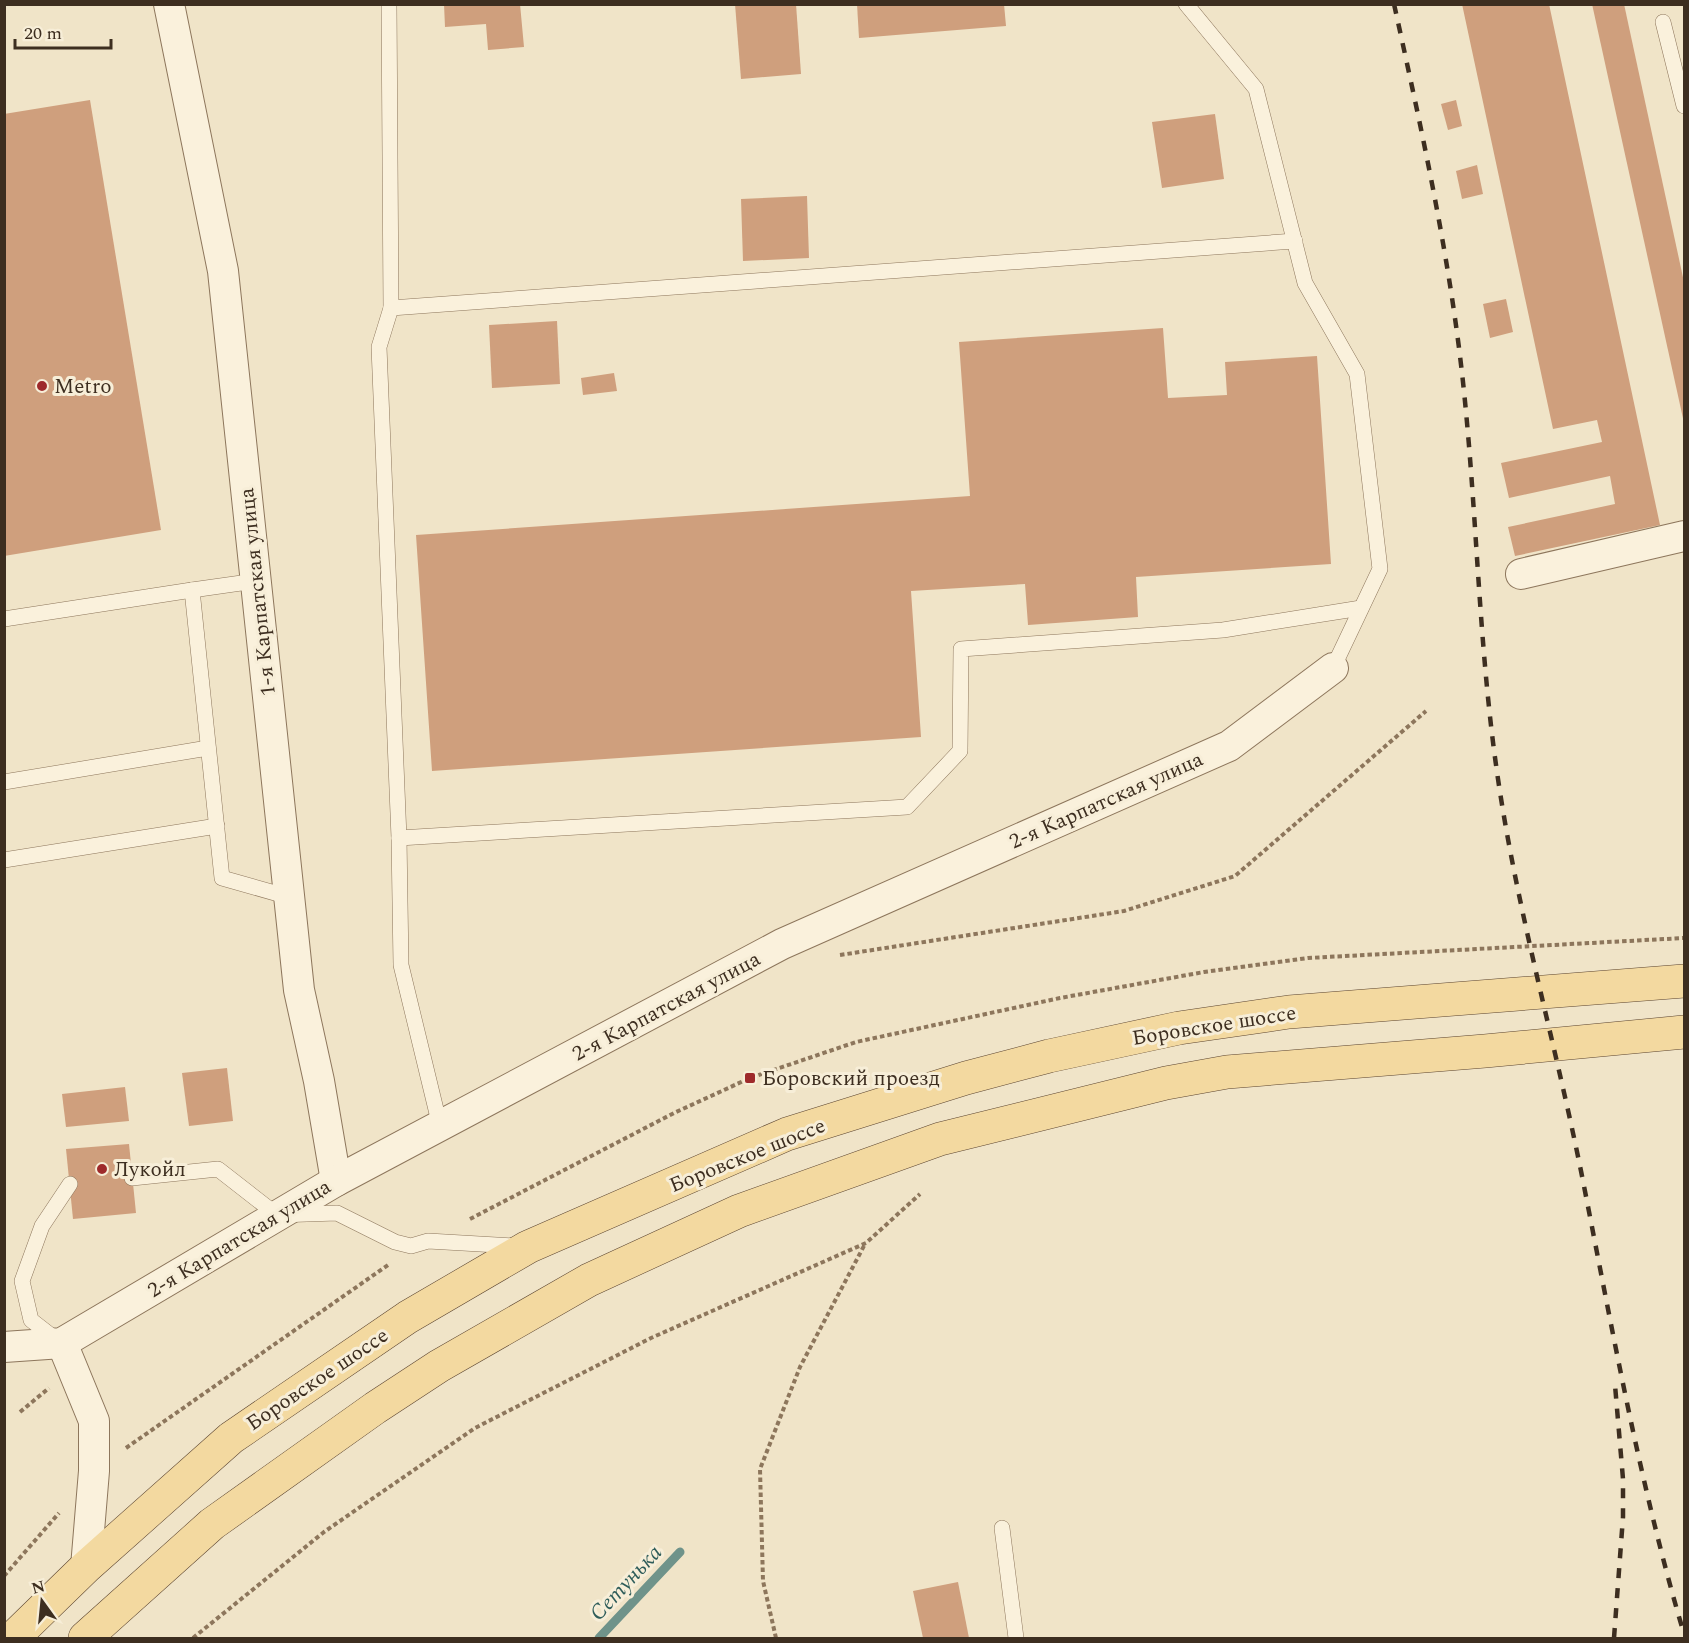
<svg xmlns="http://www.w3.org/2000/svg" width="1689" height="1643" viewBox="0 0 1689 1643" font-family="Spectral,serif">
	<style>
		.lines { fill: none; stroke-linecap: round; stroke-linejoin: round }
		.stream { stroke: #6f938a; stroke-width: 9 }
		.building { fill: #cf9f7d }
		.lane-casing { stroke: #8d765c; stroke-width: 16 }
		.street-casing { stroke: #8d765c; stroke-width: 32 }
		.primary-casing { stroke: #5b4430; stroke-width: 34 }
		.path { stroke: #8d765c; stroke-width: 4; stroke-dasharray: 4.5 3; stroke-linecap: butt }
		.lane { stroke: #faf1dc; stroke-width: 15 }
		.street { stroke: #faf1dc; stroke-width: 30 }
		.primary { stroke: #f3d9a0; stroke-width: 33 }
		.rail { stroke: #3d2e20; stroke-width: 4.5; stroke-dasharray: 10 10; stroke-linecap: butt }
		.poi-dot { fill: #9e2a2b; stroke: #f7eed8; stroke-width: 2 }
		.labels { text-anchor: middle; stroke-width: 6; stroke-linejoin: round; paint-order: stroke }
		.poi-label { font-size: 21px; fill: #3d2e20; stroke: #f7eed8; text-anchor: start }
		.street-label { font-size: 21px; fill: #3d2e20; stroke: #f7eed8 }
		.water-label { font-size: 22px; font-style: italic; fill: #2f5d5a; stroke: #f7eed8 }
	</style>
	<rect width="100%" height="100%" fill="#f0e4c8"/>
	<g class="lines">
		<path class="stream" d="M 599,1638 L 680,1552"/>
	</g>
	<g class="building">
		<path d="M 444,4 L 520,4 L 524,47 L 488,50 L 486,24 L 445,27 Z"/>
		<path d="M 735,4 L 796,4 L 801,74 L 741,79 Z"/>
		<path d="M 857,4 L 1004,4 L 1006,26 L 859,38 Z"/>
		<path d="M 1462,4 L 1549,4 L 1660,525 L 1515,556 L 1508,527 L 1615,504 L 1610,476 L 1509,498 L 1501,463 L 1602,442 L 1597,420 L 1553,429 Z"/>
		<path d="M 1592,4 L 1624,4 L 1684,282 L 1684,423 Z"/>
		<path d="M 90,100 L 161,530 L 4,556 L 4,114 Z"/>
		<path d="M 1456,100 L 1462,126 L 1448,130 L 1441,104 Z"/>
		<path d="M 1215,114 L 1224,179 L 1162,188 L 1152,122 Z"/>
		<path d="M 1477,165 L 1483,194 L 1462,199 L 1456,171 Z"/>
		<path d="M 807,196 L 809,258 L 743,261 L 741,199 Z"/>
		<path d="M 1506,299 L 1513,332 L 1490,338 L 1483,304 Z"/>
		<path d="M 557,321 L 560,384 L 492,388 L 489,325 Z"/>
		<path d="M 1163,328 L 1168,398 L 1227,395 L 1225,362 L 1317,356 L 1331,564 L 1136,577 L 1138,617 L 1028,625 L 1025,584 L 911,591 L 921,737 L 432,771 L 416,535 L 970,496 L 959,342 Z"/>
		<path d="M 614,373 L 617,391 L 583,395 L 581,378 Z"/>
		<path d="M 227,1068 L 233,1121 L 189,1126 L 182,1073 Z"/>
		<path d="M 125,1087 L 129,1121 L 66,1127 L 62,1094 Z"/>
		<path d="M 129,1144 L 136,1213 L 73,1219 L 66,1149 Z"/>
		<path d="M 958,1582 L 969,1638 L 923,1638 L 913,1591 Z"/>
	</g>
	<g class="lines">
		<g class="lane-casing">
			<g id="lane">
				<path d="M 389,4 L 391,308 L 1295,241"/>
				<path d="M 1186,4 L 1256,89 L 1305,283 L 1357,374 L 1380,569 L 1333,668"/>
				<path d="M 1663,22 L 1684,106"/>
				<path d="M 391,308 L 379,347 L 399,838 L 401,965 L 440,1126"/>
				<path d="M 256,581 L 192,590 L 222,878 L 289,897"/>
				<path d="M 4,619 L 192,590"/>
				<path d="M 4,782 L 208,748"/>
				<path d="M 399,838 L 907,807 L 960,751 L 961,649 L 1223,630 L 1361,608"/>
				<path d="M 4,860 L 217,826"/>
				<path d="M 132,1178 L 218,1169 L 277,1215 L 337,1213 L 395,1242 L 411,1246 L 428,1241 L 516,1246"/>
				<path d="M 58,1341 L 31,1320 L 22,1281 L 42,1226 L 70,1184"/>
				<path d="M 1002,1528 L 1016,1638"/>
			</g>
		</g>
		<g class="street-casing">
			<g id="street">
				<path d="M 169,4 L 223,271 L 299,990 L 319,1081 L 336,1181"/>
				<path d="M 1521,574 L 1684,536"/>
				<path d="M 62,1343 L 94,1421 L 94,1471 L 86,1567"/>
				<path d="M 4,1347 L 62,1343 L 336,1181 L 782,944 L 1229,746 L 1333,668"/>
			</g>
		</g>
		<g class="primary-casing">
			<g id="primary">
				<path d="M 13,1638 L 86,1567 L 231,1438 L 408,1317 L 528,1247 L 787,1134 L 966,1078 L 1049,1056 L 1179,1028 L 1289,1012 L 1684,981"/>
				<path d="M 85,1638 L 212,1524 L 375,1408 L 439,1366 L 589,1280 L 739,1211 L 940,1139 L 1166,1083 L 1227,1072 L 1485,1051 L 1684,1032"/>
			</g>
		</g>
		<g class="path">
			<path d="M 840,955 L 1124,911 L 1235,876 L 1426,711"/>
			<path d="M 470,1219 L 674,1113 L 750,1078 L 856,1042 L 1060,998 L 1204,972 L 1308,958 L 1684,938"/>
			<path d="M 20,1412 L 49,1388"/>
			<path d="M 126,1448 L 388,1265"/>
			<path d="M 4,1576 L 59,1513"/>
			<path d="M 193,1638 L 324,1532 L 475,1428 L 651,1338 L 866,1243 L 920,1194"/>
			<path d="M 776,1638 L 763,1581 L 760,1469 L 800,1367 L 865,1244"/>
		</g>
		<use href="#lane" class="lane"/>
		<use href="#street" class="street"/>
		<use href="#primary" class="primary"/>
		<g class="rail">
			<path d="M 1394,4 C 1421,127 1448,249 1462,373 C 1477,506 1478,640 1497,772 C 1516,906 1554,1038 1581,1171 C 1612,1327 1639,1482 1684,1634"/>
			<path d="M 1614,1638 L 1623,1517 L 1623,1479 L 1615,1385"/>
		</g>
	</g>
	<g class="poi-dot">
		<circle cx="42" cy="386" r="6"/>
		<rect x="744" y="1072" width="12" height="12" rx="3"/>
		<circle cx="102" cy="1169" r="6"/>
	</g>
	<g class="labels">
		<g class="poi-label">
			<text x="54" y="393">Metro</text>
			<text x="762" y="1085">Боровский проезд</text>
			<text x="114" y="1176">Лукойл</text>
		</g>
		<g class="street-label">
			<text transform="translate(257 592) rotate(-96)" y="7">1-я Карпатская улица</text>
			<text transform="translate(1106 800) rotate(-24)" y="7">2-я Карпатская улица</text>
			<text transform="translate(666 1006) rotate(-28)" y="7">2-я Карпатская улица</text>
			<text transform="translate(1214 1025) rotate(-9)" y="7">Боровское шоссе</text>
			<text transform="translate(747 1155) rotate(-22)" y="7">Боровское шоссе</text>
			<text transform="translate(239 1238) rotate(-31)" y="7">2-я Карпатская улица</text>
			<text transform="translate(317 1379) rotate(-34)" y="7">Боровское шоссе</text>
		</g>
		<g class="water-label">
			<text transform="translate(625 1582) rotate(-47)" y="8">Сетунька</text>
		</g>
	</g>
	<rect width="1689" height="1643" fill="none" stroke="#3d2e20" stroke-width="12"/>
	<g transform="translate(42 1601) rotate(345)" stroke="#f7eed8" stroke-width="4.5" paint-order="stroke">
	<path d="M0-4.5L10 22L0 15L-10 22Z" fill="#3d2e20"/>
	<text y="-9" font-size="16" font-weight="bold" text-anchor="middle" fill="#3d2e20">N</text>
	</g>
	<path d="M15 39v9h96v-9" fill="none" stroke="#3d2e20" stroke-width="3"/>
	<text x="24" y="39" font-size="18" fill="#3d2e20" stroke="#f7eed8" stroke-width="4.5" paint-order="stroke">20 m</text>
</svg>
